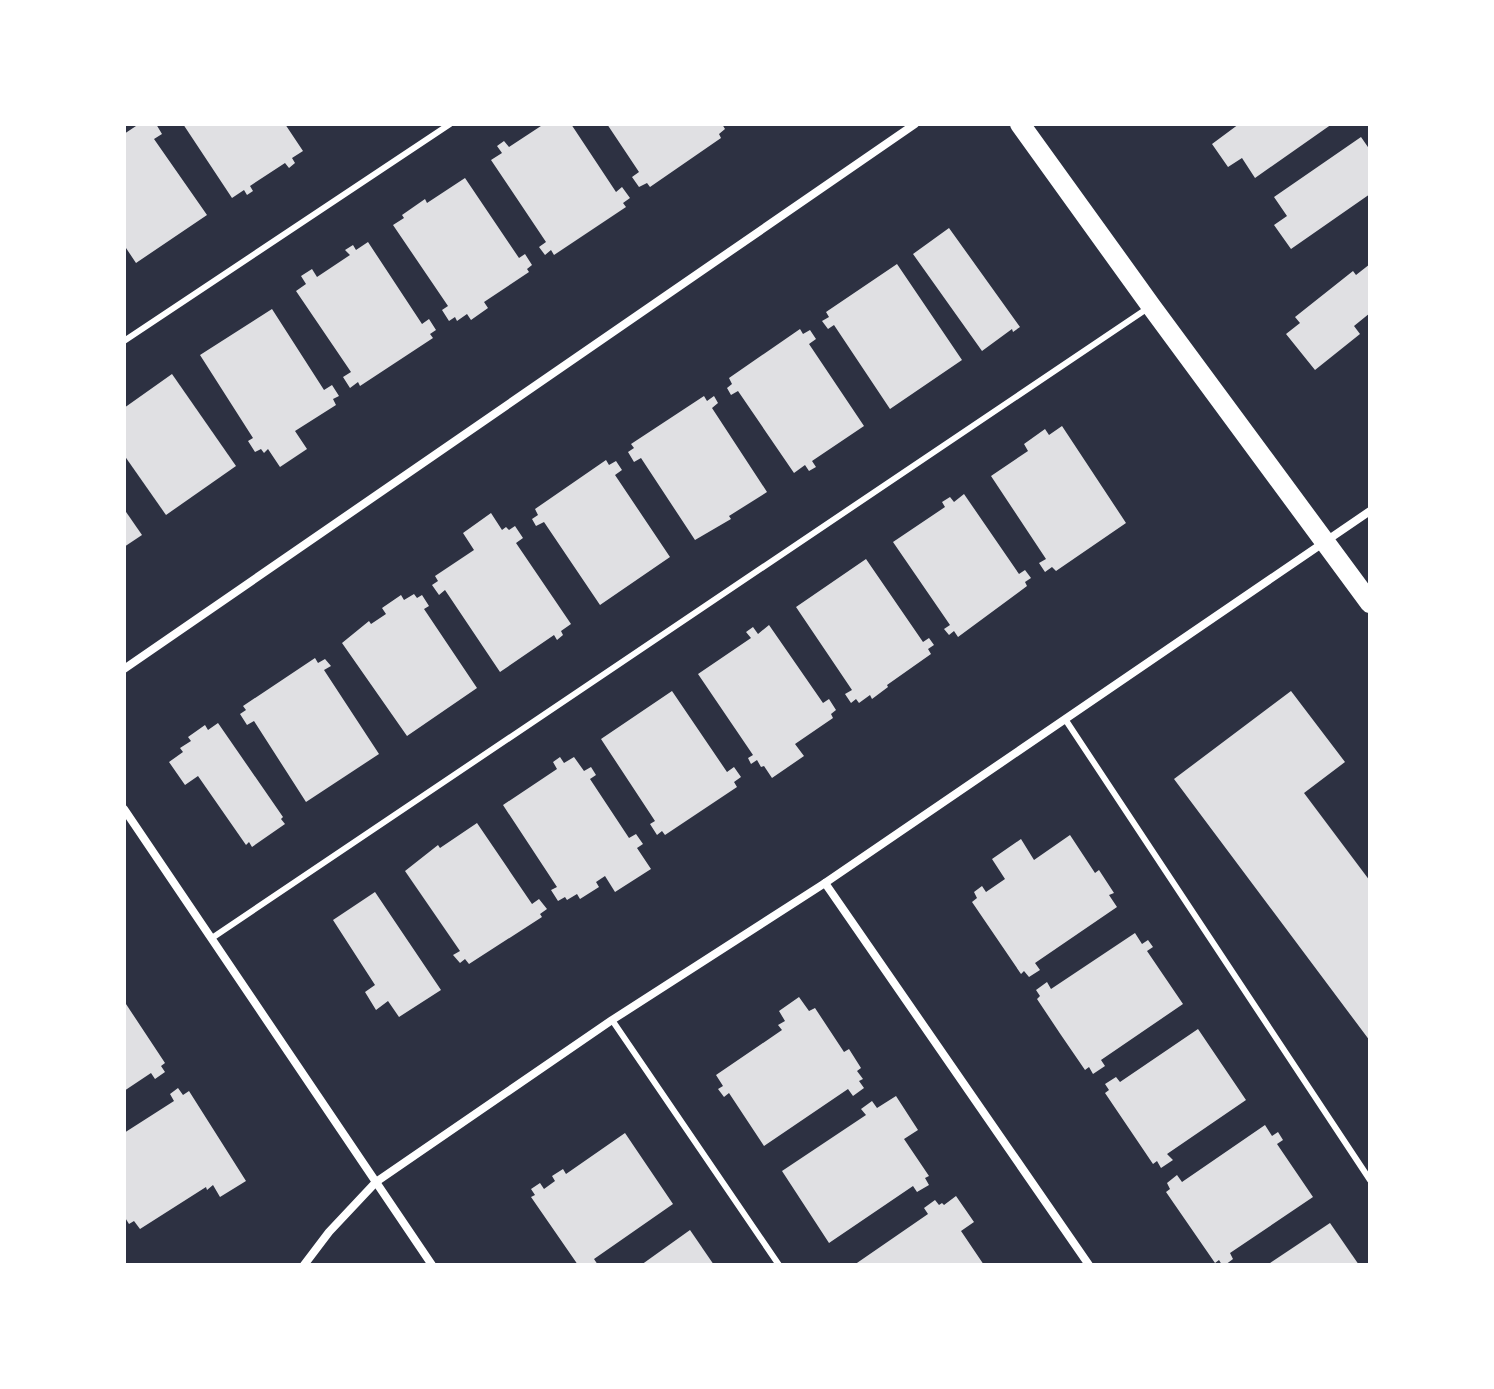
<svg xmlns="http://www.w3.org/2000/svg" width="1494" height="1389" viewBox="0 0 1494 1389" font-family="Figtree,sans-serif">
	<style>
		.building { fill: #e0e0e3 }
		.lines { fill: none; stroke-linecap: round; stroke-linejoin: round }
		.service { stroke: #fff; stroke-width: 6 }
		.minor { stroke: #fff; stroke-width: 8 }
		.primary { stroke: #fff; stroke-width: 20 }
	</style>
	<rect width="100%" height="100%" fill="#2d3142"/>
	<g class="building">
		<path d="M 139,124 L 156,124 L 162,134 L 154,139 L 207,215 L 136,263 L 124,245 L 124,134 Z"/>
		<path d="M 183,124 L 285,124 L 303,151 L 292,158 L 295,163 L 289,168 L 285,163 L 250,186 L 253,191 L 247,195 L 244,190 L 232,198 Z"/>
		<path d="M 544,124 L 571,124 L 616,192 L 622,187 L 630,198 L 623,203 L 626,207 L 554,255 L 551,250 L 545,255 L 539,247 L 546,242 L 491,160 L 502,153 L 497,146 L 504,141 L 509,147 Z"/>
		<path d="M 607,124 L 722,124 L 725,129 L 719,134 L 721,138 L 650,187 L 647,183 L 639,187 L 632,177 L 639,172 Z"/>
		<path d="M 1239,124 L 1332,124 L 1255,178 L 1242,158 L 1228,167 L 1212,144 Z"/>
		<path d="M 1361,137 L 1370,150 L 1370,194 L 1291,249 L 1274,225 L 1287,216 L 1274,197 Z"/>
		<path d="M 465,178 L 519,258 L 525,254 L 532,265 L 527,269 L 529,272 L 484,302 L 488,308 L 471,320 L 467,314 L 457,321 L 455,317 L 449,321 L 442,310 L 448,306 L 393,225 L 404,218 L 402,215 L 425,199 L 427,203 Z"/>
		<path d="M 949,228 L 1020,327 L 1013,332 L 1012,329 L 982,351 L 913,254 Z"/>
		<path d="M 368,242 L 422,324 L 429,319 L 436,330 L 430,334 L 433,338 L 360,386 L 358,382 L 350,388 L 343,377 L 351,372 L 296,291 L 306,284 L 301,276 L 312,269 L 317,277 L 350,255 L 345,250 L 353,245 L 356,250 Z"/>
		<path d="M 897,264 L 962,360 L 890,409 L 834,325 L 828,329 L 822,321 L 829,317 L 826,312 Z"/>
		<path d="M 1370,264 L 1370,313 L 1354,326 L 1360,334 L 1315,370 L 1286,334 L 1300,323 L 1295,317 L 1353,271 L 1356,275 Z"/>
		<path d="M 272,309 L 324,390 L 332,385 L 339,396 L 333,399 L 336,405 L 295,431 L 307,449 L 280,467 L 268,449 L 264,453 L 261,449 L 255,452 L 248,441 L 253,438 L 200,355 Z"/>
		<path d="M 800,329 L 803,334 L 810,330 L 816,339 L 809,344 L 864,426 L 812,461 L 816,467 L 809,471 L 805,465 L 794,473 L 738,391 L 731,395 L 727,388 L 732,384 L 729,378 Z"/>
		<path d="M 172,374 L 236,466 L 166,515 L 124,455 L 124,408 Z"/>
		<path d="M 704,396 L 707,401 L 714,396 L 718,403 L 712,408 L 767,492 L 729,516 L 731,519 L 695,540 L 641,458 L 634,462 L 628,452 L 634,448 L 631,444 Z"/>
		<path d="M 1062,426 L 1126,523 L 1056,571 L 1052,567 L 1045,572 L 1039,563 L 1046,559 L 991,476 L 1028,451 L 1024,444 L 1045,429 L 1049,435 Z"/>
		<path d="M 606,460 L 609,465 L 616,461 L 622,470 L 615,475 L 670,557 L 600,605 L 544,522 L 536,526 L 532,519 L 538,515 L 535,509 Z"/>
		<path d="M 964,494 L 1019,574 L 1025,570 L 1031,578 L 1025,582 L 1027,586 L 958,637 L 954,631 L 949,635 L 944,629 L 950,625 L 893,542 L 945,507 L 942,502 L 950,497 L 954,502 Z"/>
		<path d="M 124,509 L 142,535 L 124,547 Z"/>
		<path d="M 491,513 L 502,530 L 506,527 L 509,530 L 515,526 L 523,538 L 516,543 L 571,624 L 561,631 L 563,635 L 557,640 L 554,635 L 500,672 L 445,590 L 439,595 L 432,585 L 438,581 L 435,576 L 474,550 L 463,533 Z"/>
		<path d="M 866,559 L 923,642 L 929,638 L 934,645 L 928,649 L 931,654 L 887,685 L 888,687 L 872,699 L 870,695 L 859,703 L 856,699 L 851,703 L 845,694 L 852,690 L 796,607 Z"/>
		<path d="M 414,594 L 417,598 L 422,595 L 429,606 L 424,609 L 477,688 L 407,736 L 342,643 L 369,621 L 371,624 L 386,614 L 382,608 L 401,595 L 404,600 Z"/>
		<path d="M 769,625 L 823,703 L 829,699 L 836,710 L 831,714 L 833,718 L 795,744 L 804,756 L 772,778 L 764,766 L 761,767 L 757,760 L 751,764 L 748,758 L 753,755 L 698,674 L 751,638 L 746,632 L 753,627 L 758,634 Z"/>
		<path d="M 315,658 L 318,663 L 325,659 L 331,666 L 324,670 L 379,754 L 306,802 L 254,721 L 247,725 L 240,714 L 246,710 L 243,706 Z"/>
		<path d="M 672,691 L 727,772 L 734,767 L 741,777 L 734,782 L 737,787 L 665,835 L 662,831 L 657,835 L 650,824 L 655,821 L 601,739 Z"/>
		<path d="M 1291,691 L 1345,762 L 1304,793 L 1370,881 L 1370,1041 L 1174,779 Z"/>
		<path d="M 218,723 L 283,817 L 281,819 L 285,824 L 252,847 L 249,842 L 246,845 L 198,776 L 185,785 L 169,762 L 183,752 L 180,748 L 191,741 L 188,737 L 205,725 L 208,730 Z"/>
		<path d="M 560,757 L 564,763 L 574,757 L 584,771 L 591,767 L 596,775 L 590,779 L 629,838 L 636,834 L 643,844 L 637,848 L 651,869 L 615,892 L 605,876 L 596,882 L 599,887 L 580,899 L 577,894 L 567,900 L 565,897 L 558,901 L 551,890 L 557,887 L 503,805 L 557,769 L 553,762 Z"/>
		<path d="M 477,823 L 532,904 L 539,899 L 547,909 L 540,914 L 542,917 L 469,964 L 465,959 L 460,963 L 453,955 L 460,951 L 405,871 L 438,845 L 440,848 Z"/>
		<path d="M 1070,835 L 1095,873 L 1099,870 L 1114,893 L 1109,895 L 1117,907 L 1035,963 L 1040,970 L 1029,977 L 1024,971 L 1021,974 L 972,902 L 977,898 L 974,892 L 982,886 L 986,892 L 1005,879 L 992,859 L 1021,839 L 1034,860 Z"/>
		<path d="M 375,892 L 441,990 L 399,1017 L 388,1001 L 376,1010 L 365,992 L 375,985 L 333,920 Z"/>
		<path d="M 1135,933 L 1142,944 L 1148,940 L 1153,947 L 1147,951 L 1183,1004 L 1101,1060 L 1105,1066 L 1093,1074 L 1089,1067 L 1085,1070 L 1061,1035 L 1037,999 L 1040,996 L 1036,990 L 1047,982 L 1051,989 Z"/>
		<path d="M 799,997 L 809,1011 L 815,1008 L 844,1052 L 849,1049 L 861,1068 L 857,1071 L 863,1079 L 859,1081 L 864,1088 L 853,1096 L 848,1089 L 764,1146 L 729,1093 L 724,1097 L 718,1089 L 723,1086 L 716,1075 L 782,1030 L 778,1025 L 785,1021 L 779,1011 Z"/>
		<path d="M 124,1001 L 165,1063 L 161,1066 L 165,1072 L 155,1079 L 151,1073 L 124,1091 Z"/>
		<path d="M 1198,1029 L 1246,1100 L 1167,1154 L 1173,1160 L 1161,1168 L 1157,1161 L 1153,1164 L 1105,1093 L 1109,1090 L 1105,1084 L 1116,1077 L 1120,1082 Z"/>
		<path d="M 178,1088 L 183,1095 L 189,1091 L 246,1181 L 220,1197 L 213,1185 L 207,1190 L 206,1187 L 140,1229 L 134,1221 L 129,1224 L 124,1216 L 126,1210 L 124,1206 L 124,1133 L 174,1101 L 170,1094 Z"/>
		<path d="M 896,1096 L 918,1130 L 904,1139 L 929,1176 L 925,1178 L 929,1185 L 917,1192 L 913,1186 L 829,1243 L 782,1171 L 866,1115 L 861,1109 L 872,1101 L 877,1108 Z"/>
		<path d="M 1265,1125 L 1272,1136 L 1278,1132 L 1283,1140 L 1277,1144 L 1313,1197 L 1230,1253 L 1233,1259 L 1225,1265 L 1222,1265 L 1219,1260 L 1215,1263 L 1166,1192 L 1170,1189 L 1167,1183 L 1177,1175 L 1182,1182 Z"/>
		<path d="M 625,1133 L 673,1204 L 594,1259 L 598,1265 L 578,1265 L 531,1197 L 535,1195 L 531,1189 L 540,1183 L 544,1189 L 555,1181 L 552,1176 L 563,1169 L 566,1174 Z"/>
		<path d="M 956,1196 L 974,1222 L 961,1231 L 984,1265 L 854,1265 L 928,1214 L 924,1208 L 935,1200 L 939,1205 L 942,1203 L 944,1205 Z"/>
		<path d="M 1330,1223 L 1359,1265 L 1267,1265 Z"/>
		<path d="M 690,1230 L 714,1265 L 641,1265 Z"/>
	</g>
	<g class="lines">
		<g class="service">
			<path d="M 124,341 L 450,124"/>
			<path d="M 1065,719 L 1370,1180"/>
			<path d="M 212,938 L 1148,308"/>
			<path d="M 612,1020 L 779,1265"/>
		</g>
		<g class="minor">
			<path d="M 124,669 L 915,124"/>
			<path d="M 124,809 L 432,1265"/>
			<path d="M 825,883 L 1089,1265"/>
			<path d="M 304,1265 L 329,1232 L 376,1182 L 612,1020 L 825,883 L 1370,511"/>
		</g>
		<path class="primary" d="M 1020,124 L 1151,306 L 1370,603"/>
	</g>
	<rect width="1494" height="1389" fill="none" stroke="#ffffff" stroke-width="252"/>
</svg>
